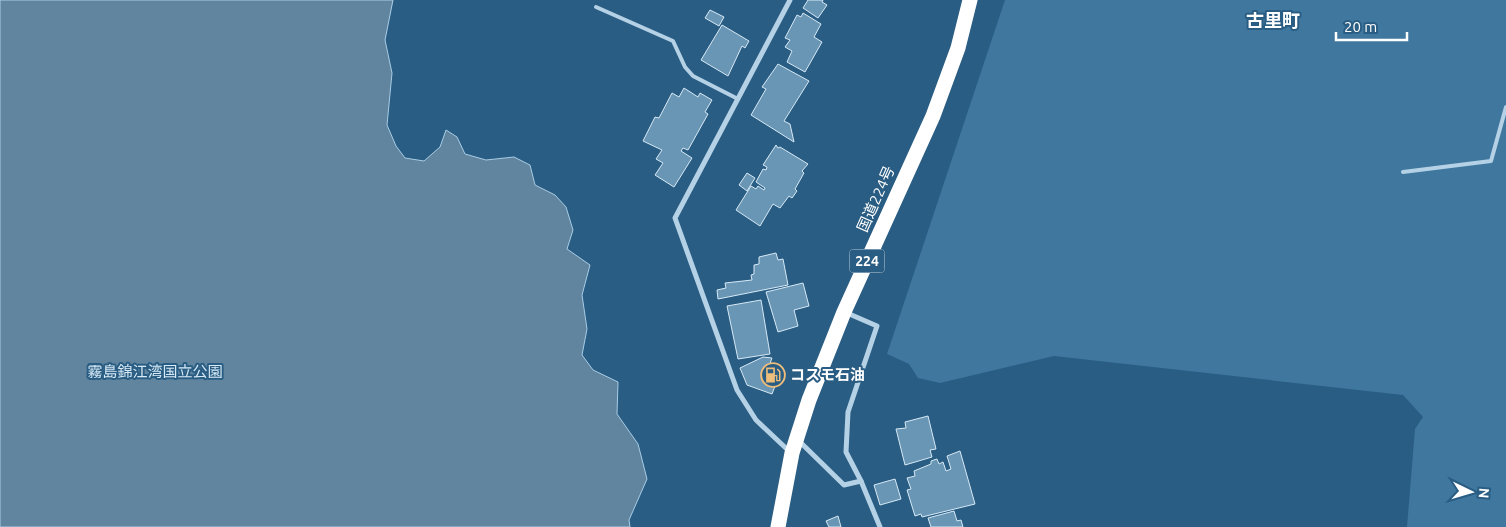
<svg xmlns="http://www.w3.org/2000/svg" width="1506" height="527" viewBox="0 0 1506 527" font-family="Ubuntu,'Noto Sans JP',sans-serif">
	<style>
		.green { fill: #3f779f }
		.water { fill: #62859f; stroke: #a8cde6 }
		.building { fill: #6a96b6; stroke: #d6e9f5 }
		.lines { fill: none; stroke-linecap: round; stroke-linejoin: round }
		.lane { stroke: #b4d1e6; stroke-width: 4 }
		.street { stroke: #b4d1e6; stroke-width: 5 }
		.highway { stroke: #fff; stroke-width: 15 }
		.labels { text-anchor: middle; stroke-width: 4; stroke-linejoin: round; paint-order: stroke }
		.shield { fill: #2a5d83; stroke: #bfceda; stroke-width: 1 }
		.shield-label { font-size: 14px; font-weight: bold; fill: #fff }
		.street-label { font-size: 15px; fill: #fff; stroke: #2a5d83 }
		.park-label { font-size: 15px; fill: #d6e9f5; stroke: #2a5d83 }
		.poi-label { font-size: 15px; font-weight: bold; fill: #fff; stroke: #2a5d83; text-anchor: start }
		.quarter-label { font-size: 18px; font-weight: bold; fill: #fff; stroke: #2a5d83 }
	</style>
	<rect width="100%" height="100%" fill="#2a5d83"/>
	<path class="green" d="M 1005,0 L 1506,0 L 1506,527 L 1407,527 L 1415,429 L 1423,417 L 1403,395 L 1054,356 L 940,383 L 918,378 L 909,364 L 887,354 Z"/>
	<path class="water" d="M 0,0 L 393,0 L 385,40 L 392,73 L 387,125 L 396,146 L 405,158 L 424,161 L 440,147 L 446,130 L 457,137 L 465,154 L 486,160 L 514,157 L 530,165 L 535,185 L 555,195 L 566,207 L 573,230 L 567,249 L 590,265 L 582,295 L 587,329 L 582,355 L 593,370 L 618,382 L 617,414 L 638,444 L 647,479 L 629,520 L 630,527 L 0,527 Z"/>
	<g class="building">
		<path d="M 808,0 L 823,0 L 822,2 L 827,5 L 818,18 L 803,8 Z"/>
		<path d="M 710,10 L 724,17 L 719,26 L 705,18 Z"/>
		<path d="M 803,13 L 821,24 L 814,37 L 822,42 L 805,72 L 787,62 L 792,51 L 785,47 L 790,40 L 785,38 L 797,15 L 801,17 Z"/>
		<path d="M 722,25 L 749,41 L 745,48 L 742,46 L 728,76 L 701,60 Z"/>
		<path d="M 778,64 L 809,81 L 784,121 L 790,124 L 794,142 L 751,115 L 766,89 L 762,87 Z"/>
		<path d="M 684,88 L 698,97 L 700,93 L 712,100 L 705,112 L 708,114 L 688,150 L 683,148 L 681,151 L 692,158 L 674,187 L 655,175 L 663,163 L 656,159 L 662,150 L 643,141 L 655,117 L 659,118 L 672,93 L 679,97 Z"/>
		<path d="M 776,145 L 778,148 L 780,147 L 808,164 L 802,171 L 804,173 L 795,189 L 797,191 L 792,198 L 789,196 L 780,208 L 773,204 L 760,226 L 736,210 L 751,186 L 756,189 L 758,186 L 764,190 L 765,188 L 756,182 L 763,169 L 766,170 L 767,167 L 763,165 Z"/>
		<path d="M 747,173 L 755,178 L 747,191 L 739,185 Z"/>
		<path d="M 776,253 L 778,260 L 783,259 L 788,285 L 718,299 L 717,290 L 726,288 L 725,283 L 752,280 L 751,275 L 754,274 L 754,265 L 759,264 L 759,257 Z"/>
		<path d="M 803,283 L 809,306 L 794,310 L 798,326 L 778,332 L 766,292 Z"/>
		<path d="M 761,300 L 770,354 L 738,359 L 727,306 Z"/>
		<path d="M 763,357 L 772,358 L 769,366 L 781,370 L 772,394 L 747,385 L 740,368 Z"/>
		<path d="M 928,416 L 936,449 L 930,450 L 932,457 L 905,465 L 896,429 L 906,428 L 905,422 Z"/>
		<path d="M 960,451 L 975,504 L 922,517 L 921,514 L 915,516 L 907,490 L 911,489 L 907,478 L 915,476 L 914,471 L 931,464 L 931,461 L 937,459 L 939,464 L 943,462 L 946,471 L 951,469 L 947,456 Z"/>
		<path d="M 895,479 L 901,499 L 880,505 L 874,485 Z"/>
		<path d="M 954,511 L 957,521 L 961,520 L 963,527 L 931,527 L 928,518 Z"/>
		<path d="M 838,516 L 841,527 L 829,527 L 826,521 Z"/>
	</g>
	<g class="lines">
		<g class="lane">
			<path d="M 596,7 L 673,41 L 685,67 L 693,76 L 738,99"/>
			<path d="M 1403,172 L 1491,161 L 1506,107"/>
		</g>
		<g class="street">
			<path d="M 790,0 L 675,218 L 737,390 L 756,420 L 790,452"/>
			<path d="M 847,313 L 877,326 L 848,412 L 846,452 L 861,481 L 880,527"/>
			<path d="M 798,440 L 844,485 L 861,481"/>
		</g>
		<path class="highway" d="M 778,527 L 792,453 L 809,400 L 844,312 L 933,116 L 958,48 L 970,0"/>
	</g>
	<defs>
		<g id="fuel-ring" transform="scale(1.25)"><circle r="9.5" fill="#2a5d83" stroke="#edbd7b" stroke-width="1.5"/><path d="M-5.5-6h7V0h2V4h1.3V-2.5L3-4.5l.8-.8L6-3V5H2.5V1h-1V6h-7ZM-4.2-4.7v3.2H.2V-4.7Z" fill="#edbd7b"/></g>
	</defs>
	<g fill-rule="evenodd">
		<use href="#fuel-ring" x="773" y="375"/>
	</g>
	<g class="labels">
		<rect class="shield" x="849.5" y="249.5" width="35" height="23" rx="4"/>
		<g class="shield-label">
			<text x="867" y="266">224</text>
		</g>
		<g class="street-label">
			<text transform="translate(876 199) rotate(-66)" y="5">国道224号</text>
		</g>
		<g class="park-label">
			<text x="155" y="377">霧島錦江湾国立公園</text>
		</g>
		<g class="poi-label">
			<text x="790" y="380">コスモ石油</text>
		</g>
		<g class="quarter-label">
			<text x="1273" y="27">古里町</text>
		</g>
	</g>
	<g transform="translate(1471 492) rotate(95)" stroke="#2a5d83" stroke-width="4" paint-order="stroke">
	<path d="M0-4L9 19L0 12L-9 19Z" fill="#ffffff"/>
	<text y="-8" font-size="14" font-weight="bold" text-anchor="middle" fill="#ffffff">N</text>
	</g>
	<path d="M1336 32v8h71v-8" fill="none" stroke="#ffffff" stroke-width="2.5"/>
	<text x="1344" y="32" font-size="15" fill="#ffffff" stroke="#2a5d83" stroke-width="4" paint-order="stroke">20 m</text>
</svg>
